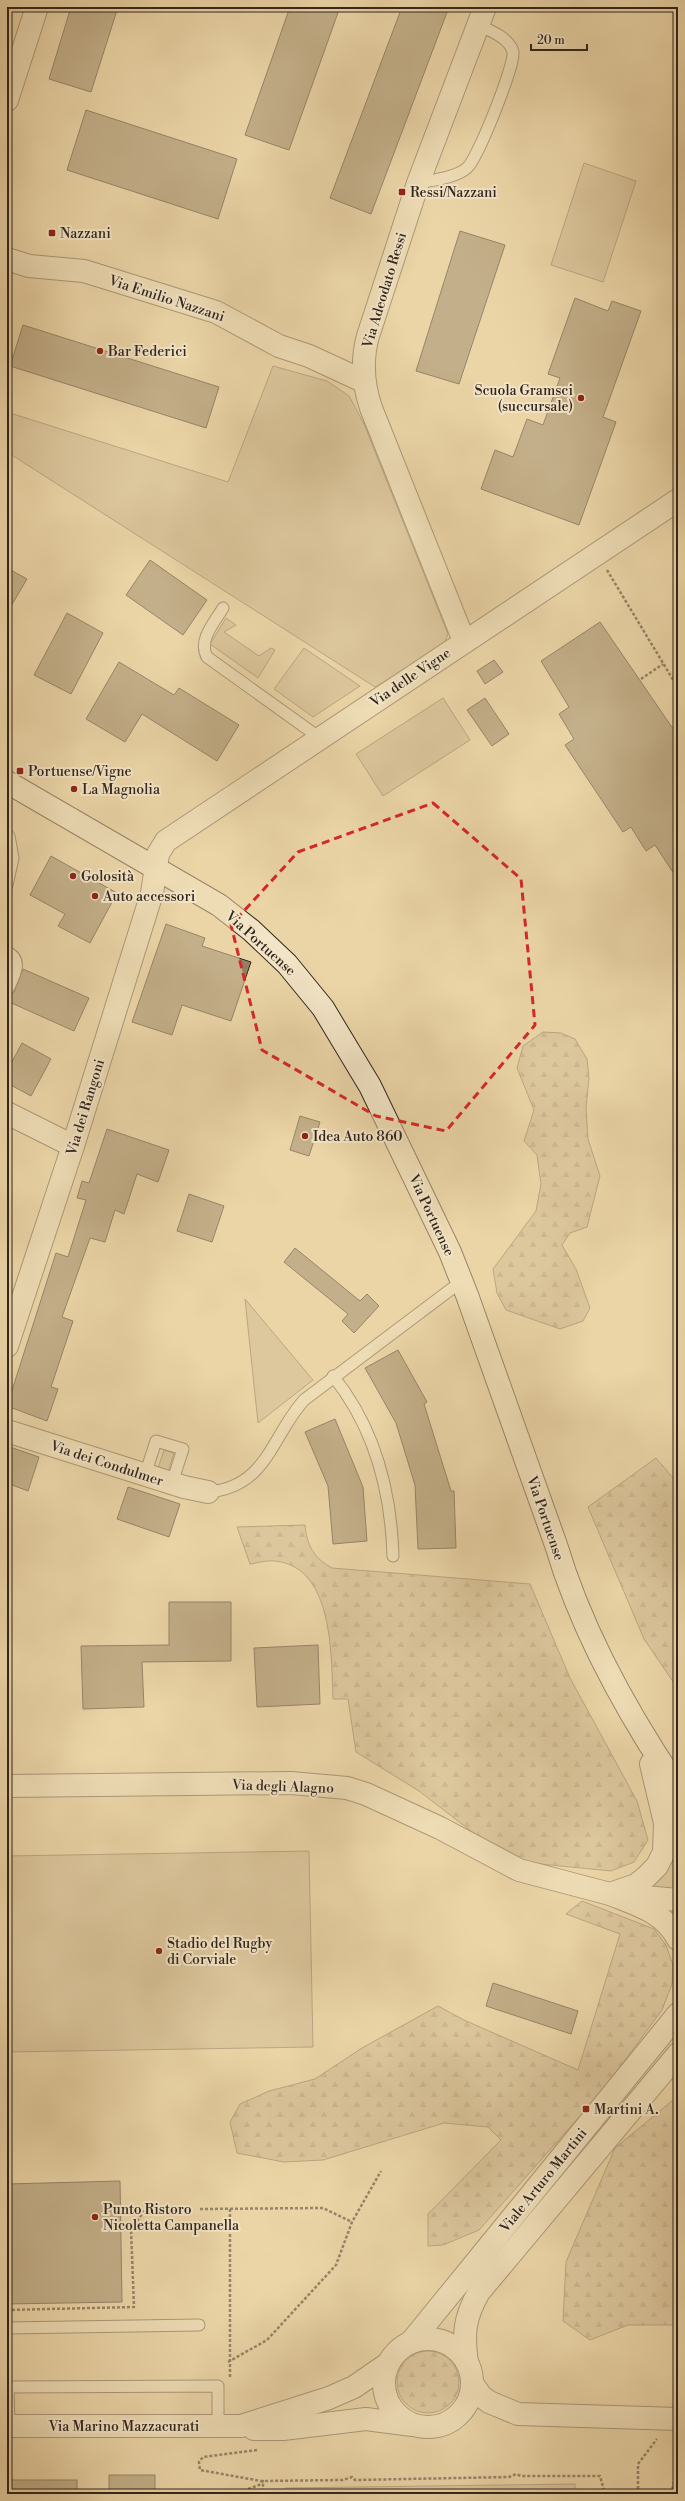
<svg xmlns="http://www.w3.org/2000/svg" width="685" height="2501" viewBox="0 0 685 2501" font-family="'Libre Bodoni',serif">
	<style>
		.green { fill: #ccb790; stroke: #7f6e56 }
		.forest { fill: url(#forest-firs); stroke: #7f6e56 }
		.building { fill: #928165; stroke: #32251d }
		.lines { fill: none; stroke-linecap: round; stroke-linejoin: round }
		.service-casing { stroke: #605140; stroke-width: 13 }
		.minor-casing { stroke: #605140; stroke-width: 24 }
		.tertiary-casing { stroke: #605140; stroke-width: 24 }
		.secondary-casing { stroke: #32251d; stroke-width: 24 }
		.path { stroke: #32251d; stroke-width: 2.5; stroke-dasharray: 3 2; stroke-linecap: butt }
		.service { stroke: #f2e4c6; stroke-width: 11 }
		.minor { stroke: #f2e4c6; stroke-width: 22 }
		.tertiary { stroke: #f2e4c6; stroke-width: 22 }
		.secondary { stroke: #f2e4c6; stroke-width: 22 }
		.marked { fill: none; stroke: #d62828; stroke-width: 3; stroke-dasharray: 8 5; stroke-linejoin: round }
		.poi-dot { fill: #8f2418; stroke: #f2e4c6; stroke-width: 1.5 }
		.labels { text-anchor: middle; stroke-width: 4; stroke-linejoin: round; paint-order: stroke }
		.poi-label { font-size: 14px; fill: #32251d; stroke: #f2e4c6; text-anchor: start }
		.street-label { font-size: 14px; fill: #32251d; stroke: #f2e4c6 }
	</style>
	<defs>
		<pattern id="forest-firs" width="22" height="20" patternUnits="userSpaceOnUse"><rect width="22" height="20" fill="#ccb790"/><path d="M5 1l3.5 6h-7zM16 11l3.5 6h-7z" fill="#a69575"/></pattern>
	</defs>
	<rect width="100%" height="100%" fill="#ebd5a7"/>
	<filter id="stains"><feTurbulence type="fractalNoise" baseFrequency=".005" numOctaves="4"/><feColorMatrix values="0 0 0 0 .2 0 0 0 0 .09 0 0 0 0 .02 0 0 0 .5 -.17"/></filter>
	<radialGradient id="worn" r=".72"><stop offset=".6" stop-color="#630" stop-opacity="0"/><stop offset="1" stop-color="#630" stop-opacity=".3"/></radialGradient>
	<g class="green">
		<path d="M 584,163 L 636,181 L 603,282 L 551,265 Z"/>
		<path d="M 273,366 L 327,381 L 349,396 L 364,424 L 448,634 L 443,647 L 375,687 L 7,452 L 7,412 L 228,482 Z"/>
		<path d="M 226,618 L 236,625 L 224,632 L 259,656 L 271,648 L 275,650 L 258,678 L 210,644 Z"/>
		<path d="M 304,648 L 360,686 L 313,717 L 274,689 Z"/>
		<path d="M 443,698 L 470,740 L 383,796 L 356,754 Z"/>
		<path d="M 245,1299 L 313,1380 L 258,1423 Z"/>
		<path d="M 164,1450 L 174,1453 L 168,1472 L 158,1468 Z"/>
		<path d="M 309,1851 L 313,2047 L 7,2052 L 7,1856 Z"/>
		<path d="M 678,1854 L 678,1892 L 649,1888 L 665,1871 L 674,1855 Z"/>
		<path d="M 575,2484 L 575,2494 L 285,2494 L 285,2488 Z"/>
	</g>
	<g class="forest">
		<path d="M 543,1032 L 561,1033 L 575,1039 L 587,1059 L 589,1078 L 586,1108 L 588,1139 L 600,1176 L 587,1227 L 570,1233 L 562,1245 L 576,1269 L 590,1308 L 583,1321 L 560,1329 L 506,1310 L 497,1293 L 493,1269 L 536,1211 L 541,1184 L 537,1155 L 524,1141 L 534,1110 L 517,1068 L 523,1046 Z"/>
		<path d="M 656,1458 L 678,1484 L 678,1689 L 644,1639 L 588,1507 Z"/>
		<path d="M 305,1525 C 307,1546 314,1558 332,1568 L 530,1584 L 570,1678 L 637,1801 L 648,1840 L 634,1862 L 611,1871 L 510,1861 L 419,1791 L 356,1752 L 348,1699 L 333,1699 C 331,1656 334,1567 275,1561 C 267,1560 258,1563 250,1564 L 237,1527 Z"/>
		<path d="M 582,1901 L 654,1929 L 666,1945 L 673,1965 L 672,1984 L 662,2010 L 603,2090 L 479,2230 L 443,2245 L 428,2246 L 428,2214 L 501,2140 L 488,2127 L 444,2123 L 323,2160 L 284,2162 L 237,2153 L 230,2122 L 240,2104 L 269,2091 L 315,2079 L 362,2048 L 438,2006 L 464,2020 L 578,2070 L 620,1934 L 566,1914 Z"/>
		<path d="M 678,2096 L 678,2325 L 628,2325 L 590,2340 L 563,2321 L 566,2262 L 615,2148 Z"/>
		<circle cx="428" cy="2382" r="31"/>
	</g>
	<g class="building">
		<path d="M 71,7 L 118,7 L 91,92 L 49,79 Z"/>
		<path d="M 290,7 L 340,7 L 289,150 L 245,135 Z"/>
		<path d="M 402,7 L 449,7 L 371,214 L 330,198 Z"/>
		<path d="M 86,110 L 237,159 L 218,219 L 67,170 Z"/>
		<path d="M 460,231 L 505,245 L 459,384 L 416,371 Z"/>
		<path d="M 575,298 L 608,311 L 612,301 L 641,311 L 603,417 L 616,422 L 579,525 L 481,489 L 495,450 L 513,457 L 527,419 L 543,425 L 560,378 L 548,374 Z"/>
		<path d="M 23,325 L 219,387 L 206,428 L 10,366 Z"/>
		<path d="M 150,560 L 207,600 L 183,635 L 126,595 Z"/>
		<path d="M 7,568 L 27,579 L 7,613 Z"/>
		<path d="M 67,613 L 103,633 L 71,694 L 34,675 Z"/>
		<path d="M 600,622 L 678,736 L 678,880 L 655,845 L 646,851 L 631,827 L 623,832 L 565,745 L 574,739 L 559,714 L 569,707 L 541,661 Z"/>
		<path d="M 494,660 L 503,672 L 485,684 L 477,671 Z"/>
		<path d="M 119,662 L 174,695 L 179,688 L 239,725 L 217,761 L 142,714 L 125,742 L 86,719 Z"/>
		<path d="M 485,698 L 509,734 L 492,746 L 467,710 Z"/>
		<path d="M 51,856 L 117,893 L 90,943 L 58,926 L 65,914 L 30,895 Z"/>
		<path d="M 166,924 L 205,938 L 202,946 L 251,962 L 231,1021 L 182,1005 L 172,1035 L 132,1022 Z"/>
		<path d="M 23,969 L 89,998 L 74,1031 L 7,1001 L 7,996 L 14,992 Z"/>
		<path d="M 22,1043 L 51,1059 L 31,1096 L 7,1083 L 7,1071 Z"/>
		<path d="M 300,1116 L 320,1122 L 309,1156 L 290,1150 Z"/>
		<path d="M 107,1129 L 169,1150 L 158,1182 L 137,1174 L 124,1214 L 115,1210 L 105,1242 L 90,1238 L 62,1317 L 73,1321 L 51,1387 L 58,1389 L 47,1421 L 7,1406 L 56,1253 L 68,1257 L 86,1200 L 77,1198 L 82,1181 L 89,1183 Z"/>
		<path d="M 189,1194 L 224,1206 L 212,1242 L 177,1231 Z"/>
		<path d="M 295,1248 L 360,1301 L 367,1294 L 379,1306 L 354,1333 L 342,1321 L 348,1314 L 284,1262 Z"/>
		<path d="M 398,1350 L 427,1402 L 424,1404 L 451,1491 L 454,1491 L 456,1548 L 418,1549 L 415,1485 L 396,1423 L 365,1368 Z"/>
		<path d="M 335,1419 L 363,1487 L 367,1541 L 333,1544 L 328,1486 L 305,1432 Z"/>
		<path d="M 7,1446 L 39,1457 L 28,1491 L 7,1483 Z"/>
		<path d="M 128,1487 L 180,1504 L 169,1537 L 117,1519 Z"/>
		<path d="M 169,1602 L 231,1602 L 231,1661 L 142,1662 L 144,1707 L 83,1709 L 81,1646 L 169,1645 Z"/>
		<path d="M 318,1645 L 320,1704 L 257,1707 L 254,1648 Z"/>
		<path d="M 493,1983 L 578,2011 L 571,2034 L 486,2006 Z"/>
		<path d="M 120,2181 L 122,2302 L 7,2304 L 7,2184 Z"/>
		<rect x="109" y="2475" width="46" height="19"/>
		<rect x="7" y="2480" width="70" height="14"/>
	</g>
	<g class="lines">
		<g class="service-casing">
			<g id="service">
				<path d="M 418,183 C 433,180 455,178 467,168 C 478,158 515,65 513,52 C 510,38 489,30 478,25"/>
				<path d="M 223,608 C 214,623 198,640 207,657 L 320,738"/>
				<path d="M 7,885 L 13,858 L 9,836"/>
				<path d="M 7,952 C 24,960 14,976 8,989"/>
				<path d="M 333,1376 C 375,1428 391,1490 393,1556"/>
				<path d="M 145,1475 L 156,1441 L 183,1449 L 172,1483"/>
				<path d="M 208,1492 C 267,1487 271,1437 304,1400 L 462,1281"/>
				<path d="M 7,2328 L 199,2325"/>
				<path d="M 7,2387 L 218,2386 L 218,2426"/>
				<path d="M 8,2387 L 9,2426"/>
			</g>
		</g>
		<g class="minor-casing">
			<g id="minor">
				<path d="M 7,100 L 37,7"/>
				<path d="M 7,259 L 29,266 L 84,271 L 216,312 L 279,346 L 309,356 L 363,381"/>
				<path d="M 464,641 L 371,408 C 363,384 361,361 368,336 L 418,183 L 485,7"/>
				<path d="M 7,1113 L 73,1146"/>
				<path d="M 7,1346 L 73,1146 L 152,893 L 158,854 L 166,841 L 678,500"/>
				<path d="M 7,1431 L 184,1487 L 208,1492"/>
				<path d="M 7,1786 L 291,1783 L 347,1788 L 366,1794 L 440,1828 L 519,1870 L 610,1894 L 636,1885 L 646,1877 L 657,1866 L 664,1852 L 665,1823 L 651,1764"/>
				<path d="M 472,2383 L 481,2396 L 489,2402 L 518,2414 L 678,2419"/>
			</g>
		</g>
		<g class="tertiary-casing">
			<g id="tertiary">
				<path d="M 659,1768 L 678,1815"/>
				<path d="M 610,1894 C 637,1905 663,1911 678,1939"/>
				<path d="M 633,1896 L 678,1900"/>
				<circle cx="428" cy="2383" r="44"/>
				<path d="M 411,2342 L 678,2014"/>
				<path d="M 467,2363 C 463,2334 464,2318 479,2292 L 678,2054"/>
				<path d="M 7,2426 L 241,2426 L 329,2398 L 354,2387 L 389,2363"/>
				<path d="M 254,2429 L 283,2429 L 366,2419 L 412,2425"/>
			</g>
		</g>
		<g class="secondary-casing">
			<path id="secondary" d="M 7,782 L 219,905 L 251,930 L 287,964 L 323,1008 L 370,1086 L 450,1252 L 467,1295 L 556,1545 C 582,1632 627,1713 678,1788"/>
		</g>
		<g class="path">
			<path d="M 607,570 L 678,688"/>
			<path d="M 641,679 L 663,664"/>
			<path d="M 200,2209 L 323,2208 L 352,2222"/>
			<path d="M 230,2209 L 230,2378"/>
			<path d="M 7,2310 L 134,2307 L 131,2229 L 146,2209"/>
			<path d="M 228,2362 L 267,2340 L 336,2265 L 352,2222 L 381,2171"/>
			<path d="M 257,2450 L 203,2457 L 199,2462 L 200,2470 L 261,2481 L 343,2480 L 352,2477 L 355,2480 L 509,2477 L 516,2474 L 521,2476 L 600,2476 L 605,2494"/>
			<path d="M 234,2494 L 259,2485 L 263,2481 L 263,2494"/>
			<path d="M 638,2494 L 638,2464 L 657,2439"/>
			<path d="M 672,2494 L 673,2484 L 678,2483"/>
		</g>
		<use href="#service" class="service"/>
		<use href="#minor" class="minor"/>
		<use href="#tertiary" class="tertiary"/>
		<use href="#secondary" class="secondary"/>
	</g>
	<path d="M0 0H685V2501H0ZM 433,803 L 521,879 L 535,1025 L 446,1131 L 376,1116 L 262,1050 L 231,925 L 298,852 Z" fill="#ebd5a7" fill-opacity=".55" fill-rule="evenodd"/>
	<path class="marked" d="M 433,803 L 521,879 L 535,1025 L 446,1131 L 376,1116 L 262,1050 L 231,925 L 298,852 Z"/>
	<g class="poi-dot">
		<rect x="398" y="188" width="8" height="8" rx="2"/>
		<rect x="48" y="229" width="8" height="8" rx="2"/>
		<circle cx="100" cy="351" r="4"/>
		<circle cx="581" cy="398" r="4"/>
		<rect x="16" y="767" width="8" height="8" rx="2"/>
		<circle cx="74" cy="789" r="4"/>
		<circle cx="73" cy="876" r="4"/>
		<circle cx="95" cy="896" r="4"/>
		<circle cx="305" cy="1136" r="4"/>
		<circle cx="159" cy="1951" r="4"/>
		<rect x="582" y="2105" width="8" height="8" rx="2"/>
		<circle cx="95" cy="2217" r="4"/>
	</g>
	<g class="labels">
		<g class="poi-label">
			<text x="410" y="197">Ressi/Nazzani</text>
			<text x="60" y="238">Nazzani</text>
			<text x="108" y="356">Bar Federici</text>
			<text x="573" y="395" text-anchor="end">Scuola Gramsci<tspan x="573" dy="16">(succursale)</tspan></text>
			<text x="28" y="776">Portuense/Vigne</text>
			<text x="82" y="794">La Magnolia</text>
			<text x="81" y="881">Golosità</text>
			<text x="103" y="901">Auto accessori</text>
			<text x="313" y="1141">Idea Auto 860</text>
			<text x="167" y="1948">Stadio del Rugby<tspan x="167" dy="16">di Corviale</tspan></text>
			<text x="594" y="2114">Martini A.</text>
			<text x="103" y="2214">Punto Ristoro<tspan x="103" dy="16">Nicoletta Campanella</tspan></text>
		</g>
		<g class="street-label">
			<text transform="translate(384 290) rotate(-73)" y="5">Via Adeodato Ressi</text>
			<text transform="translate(167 298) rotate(18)" y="5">Via Emilio Nazzani</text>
			<text transform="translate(410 677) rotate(-34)" y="5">Via delle Vigne</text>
			<text transform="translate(261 943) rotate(42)" y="5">Via Portuense</text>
			<text transform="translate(85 1107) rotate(-73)" y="5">Via dei Rangoni</text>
			<text transform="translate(432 1215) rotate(65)" y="5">Via Portuense</text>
			<text transform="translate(107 1463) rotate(18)" y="5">Via dei Condulmer</text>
			<text transform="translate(546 1518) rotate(71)" y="5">Via Portuense</text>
			<text transform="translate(283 1786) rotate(2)" y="5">Via degli Alagno</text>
			<text transform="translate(543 2180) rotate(-51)" y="5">Viale Arturo Martini</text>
			<text x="124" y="2431">Via Marino Mazzacurati</text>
		</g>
	</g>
	<rect width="685" height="2501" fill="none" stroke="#ebd5a7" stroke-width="24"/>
	<rect x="8" y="8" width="669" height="2485" fill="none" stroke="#32251d" stroke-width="2"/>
	<rect x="12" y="12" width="661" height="2477" fill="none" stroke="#32251d"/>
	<path d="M531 44v6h56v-6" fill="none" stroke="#32251d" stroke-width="2"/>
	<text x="537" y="44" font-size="12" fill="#32251d" stroke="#f2e4c6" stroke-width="3" paint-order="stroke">20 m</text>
	<rect width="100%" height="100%" filter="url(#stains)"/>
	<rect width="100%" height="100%" fill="url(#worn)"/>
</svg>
